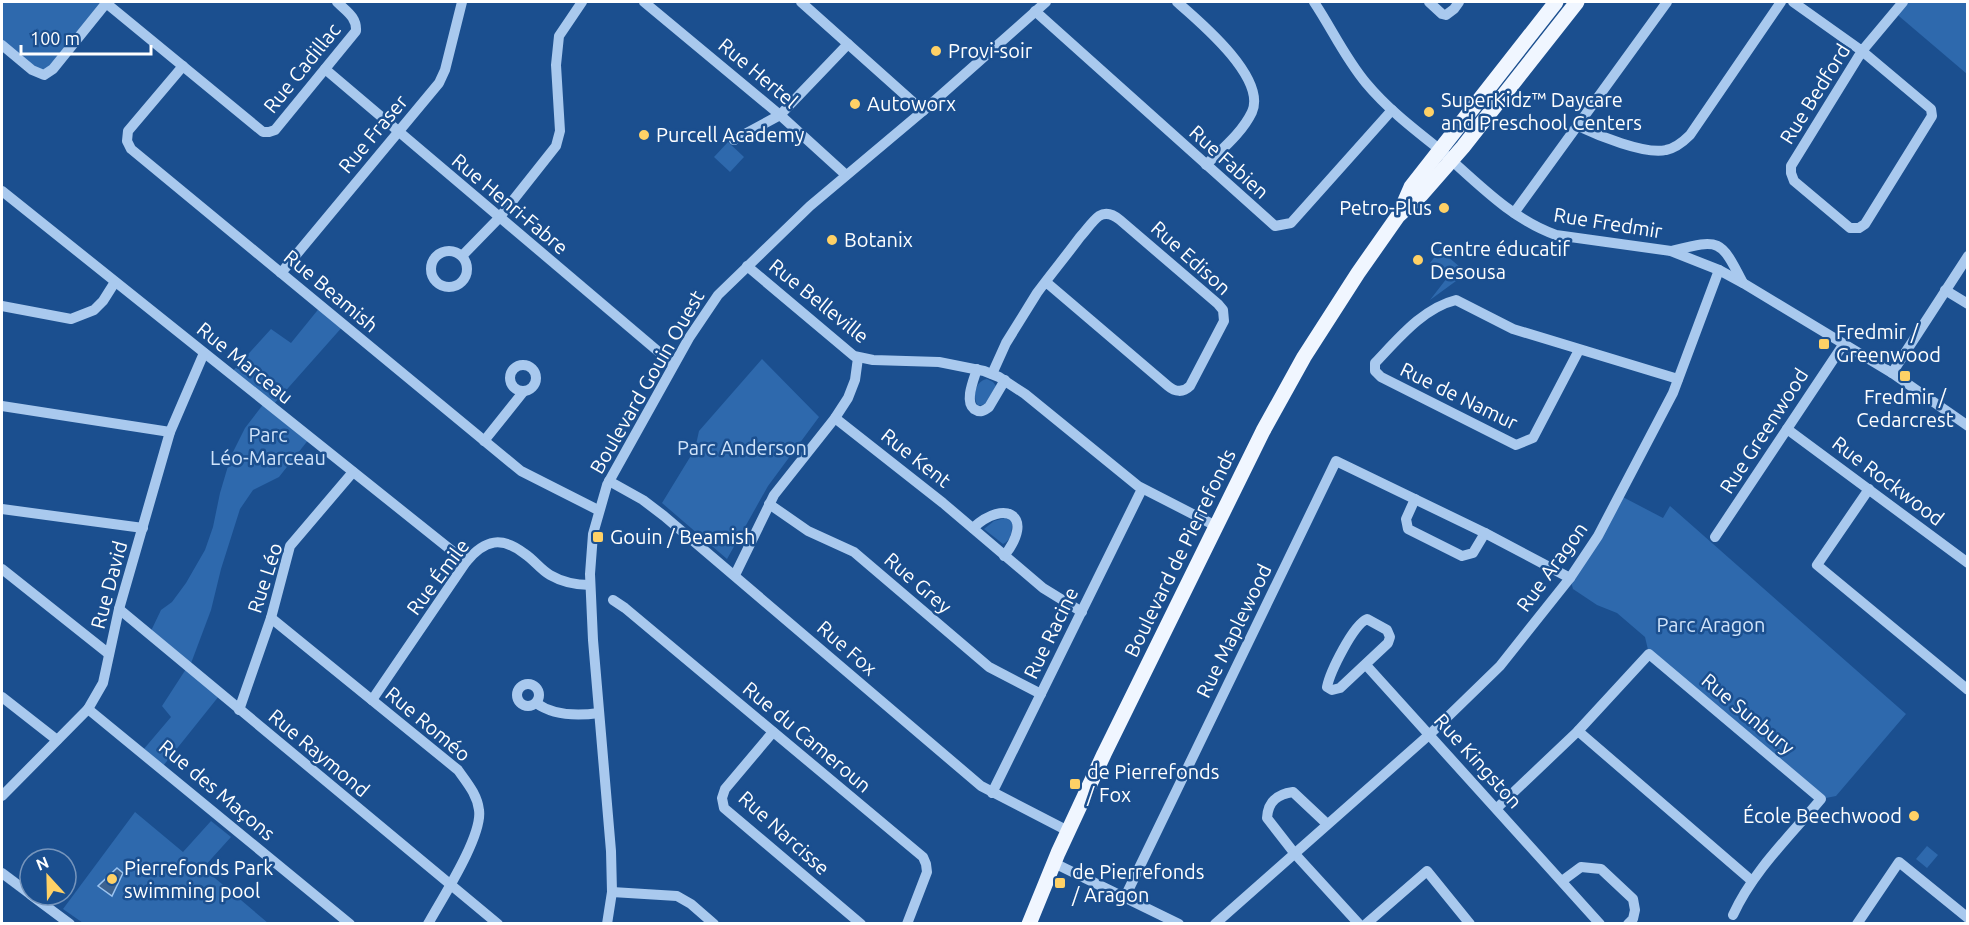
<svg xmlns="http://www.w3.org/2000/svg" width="1969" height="925" viewBox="0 0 1969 925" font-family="Ubuntu,sans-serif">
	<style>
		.green { fill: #2e69ad }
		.water { fill: #3c6290; stroke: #9cc4f0; stroke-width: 1.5 }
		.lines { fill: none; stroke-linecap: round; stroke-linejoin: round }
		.minor { stroke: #a9c9ee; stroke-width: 10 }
		.major { stroke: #f0f6ff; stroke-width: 15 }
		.poi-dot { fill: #ffd166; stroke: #1b4f8f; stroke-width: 2 }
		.labels { text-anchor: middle; stroke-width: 5; stroke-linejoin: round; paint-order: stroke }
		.poi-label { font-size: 20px; fill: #fff; stroke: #1b4f8f; text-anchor: start }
		.street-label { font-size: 20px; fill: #fff; stroke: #1b4f8f }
		.park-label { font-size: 20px; fill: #cfe3fa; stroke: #1b4f8f }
	</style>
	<rect width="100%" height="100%" fill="#1b4f8f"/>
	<g class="green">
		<path d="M 2,2 L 107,2 L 44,75 L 2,45 Z"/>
		<path d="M 1903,2 L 1967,2 L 1967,74 L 1893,11 Z"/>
		<path d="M 728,142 L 744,157 L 730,172 L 714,157 Z"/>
		<path d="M 1440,250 L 1467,273 L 1430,300 L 1447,278 L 1430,263 Z"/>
		<path d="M 321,306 L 344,325 L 273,405 L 232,372 L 271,329 L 291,343 Z"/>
		<path d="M 762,359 L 819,417 L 768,486 L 727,559 L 662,503 L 695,449 L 699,431 Z"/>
		<path d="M 987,379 L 993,382 L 996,386 L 985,404 L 978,406 C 972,397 975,381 987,379 Z"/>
		<path d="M 265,402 L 309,439 L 279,477 L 253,490 L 240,509 L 221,569 L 211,610 L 190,666 L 150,633 L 161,610 L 172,602 L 186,583 L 205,550 L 213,527 L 220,493 L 231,456 L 245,428 Z"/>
		<path d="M 1619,495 L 1663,518 L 1670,506 L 1906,714 L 1836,796 L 1821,799 L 1649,654 L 1645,637 L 1617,613 L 1597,605 L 1573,589 L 1570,578 Z"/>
		<path d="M 1005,518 L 1012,521 C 1012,530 1012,540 1003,544 L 984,529 L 994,521 Z"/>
		<path d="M 186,669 L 219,696 L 163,766 L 143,750 L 171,717 L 162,706 Z"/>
		<path d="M 135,812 L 183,852 L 211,821 L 231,837 L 203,868 L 268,923 L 83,923 L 63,909 Z"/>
		<path d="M 1927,846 L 1938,855 L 1927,868 L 1916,859 Z"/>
	</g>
	<path class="water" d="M 117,868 L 123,873 L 112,896 L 98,886 Z"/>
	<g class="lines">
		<g class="minor">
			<path d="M 644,2 L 780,115 L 846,175"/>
			<path d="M 801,2 L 923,111"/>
			<path d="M 1177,2 C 1200,22 1267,78 1252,112 C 1242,133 1222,149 1206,165"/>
			<path d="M 1314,2 C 1332,29 1345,58 1366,83 C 1386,107 1410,126 1434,145 C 1472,177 1508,218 1556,235 L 1671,251 L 1719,270 L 1743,283 L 1892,373 L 1968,426"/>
			<path d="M 1429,2 L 1442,14 L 1446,15 L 1454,9 L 1459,2"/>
			<path d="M 1793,2 L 1862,51 L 1931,109 L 1932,116 L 1865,224 L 1859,228 L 1850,228 L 1794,181 L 1791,173 L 1791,166 L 1862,51 L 1903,2"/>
			<path d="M 106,3 L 263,132 L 269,132 L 275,130 L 356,31 C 357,17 346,11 337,2"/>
			<path d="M 1035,11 L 1275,226 L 1291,223 L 1392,110"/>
			<path d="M 2,45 L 32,70 L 44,75 L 53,69 L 107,2"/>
			<path d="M 183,66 L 128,131 L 127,141 L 131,149 L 521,471 L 598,510"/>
			<path d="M 325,69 L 673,364"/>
			<path d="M 1578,126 C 1597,135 1645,155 1666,150 C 1676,148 1683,142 1690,135 L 1781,2"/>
			<path d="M 734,140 L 780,115 L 848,44"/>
			<path d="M 2,191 L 466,562"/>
			<path d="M 1514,213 L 1667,2"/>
			<path d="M 1671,251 C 1720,239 1720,238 1743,283"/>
			<circle cx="449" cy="269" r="18"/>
			<path d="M 462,256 L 499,218 L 556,146 L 560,131 L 556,65 L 559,36 L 582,2"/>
			<path d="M 747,266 L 854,356 L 873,360 L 939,362 L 984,371 L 999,377 L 1025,394 L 1138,486 L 1216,526"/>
			<path d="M 281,273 L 439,83 L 445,70 L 462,2"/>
			<path d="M 1945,290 L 1968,304"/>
			<path d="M 2,306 L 71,319 L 94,310 L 103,301 L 115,282"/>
			<path d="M 1579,350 L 1533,438 L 1516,445 L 1381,377 L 1375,371 L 1375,363 C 1398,339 1423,308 1456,300 L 1513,329 L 1678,379"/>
			<circle cx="523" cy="378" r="13"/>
			<path d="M 977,369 C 974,379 964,401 974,409 C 980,413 984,411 989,407 L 1005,380"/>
			<path d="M 1892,373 L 1968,256"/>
			<path d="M 992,374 L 1006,343 L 1037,293 C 1051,274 1066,256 1080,237 C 1086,231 1092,221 1099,216 C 1107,211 1114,215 1120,220 L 1218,304 L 1223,310 L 1224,321 L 1190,386 C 1183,393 1175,392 1168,386 L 1046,282"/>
			<path d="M 2,406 L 170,432"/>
			<path d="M 835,418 L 943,503 L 1043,588 L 1082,612"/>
			<path d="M 1787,429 L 1968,563"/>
			<path d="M 484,441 L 524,391"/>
			<path d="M 609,481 L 643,500 L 664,516 L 981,786 L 1068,831"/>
			<path d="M 1869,489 L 1817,565 L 1968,690"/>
			<path d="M 1415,499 L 1406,519 L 1408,529 L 1462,556 L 1473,553 L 1485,533"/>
			<path d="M 769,504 L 808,531 L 854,552 L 989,667 L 1041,694"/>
			<path d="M 2,509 L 143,528"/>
			<path d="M 973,528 C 1005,498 1036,516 1004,556"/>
			<path d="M 1715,537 L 1843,345"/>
			<path d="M 2,569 L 109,654"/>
			<path d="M 735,575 L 774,495 L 835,418 L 848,398 L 855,380 L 858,358"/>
			<path d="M 613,600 L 625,608 L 923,857 L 926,864 L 927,872 L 907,924"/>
			<path d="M 119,609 L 498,924"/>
			<path d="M 271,618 L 458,770 C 467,783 477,794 479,810 C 483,836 441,900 428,924"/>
			<path d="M 1367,619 L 1387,630 L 1390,637 L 1388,643 L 1340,688 L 1332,690 L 1327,687 C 1330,672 1353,625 1367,619 Z"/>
			<path d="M 1366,665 L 1600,924"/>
			<circle cx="528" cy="695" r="11"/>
			<path d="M 2,697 L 57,740"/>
			<path d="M 372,700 L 466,562 C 485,539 502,536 525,554 C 534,560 540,569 550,575 C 562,582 576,585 590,585"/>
			<path d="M 536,703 C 554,716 578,716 599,713"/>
			<path d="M 88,709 L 350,924"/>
			<path d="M 239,710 L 271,618 L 290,546 L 353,472"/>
			<path d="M 1578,731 L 1752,881"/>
			<path d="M 773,732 L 725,789 L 722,798 L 724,808 L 861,924"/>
			<path d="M 992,793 L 1142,489"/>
			<path d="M 2,796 L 88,709 L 103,683 L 119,609 L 170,432 L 204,353"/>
			<path d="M 1497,808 L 1578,731 L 1649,654 L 1821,799 C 1790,836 1753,871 1733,915"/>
			<path d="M 1326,823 L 1293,792 C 1278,794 1268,801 1267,818 L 1295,854 L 1359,924"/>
			<path d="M 1054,863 L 1179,924"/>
			<path d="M 2,873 L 30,894"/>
			<path d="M 1562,881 L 1581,867 L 1601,869 L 1633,899 L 1635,910 L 1633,919 L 1628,924"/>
			<path d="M 612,892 L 677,896 L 691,904 L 714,924"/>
			<path d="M 31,895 L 70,924"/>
			<path d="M 1125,897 L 1336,461 L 1485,533 L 1570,578"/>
			<path d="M 607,924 L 612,892 L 611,851 L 593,640 L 590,574 L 593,534 L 607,485 L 689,338 L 718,295 L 810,206 L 923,111 L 1046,2"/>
			<path d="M 1215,924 L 1430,734 L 1500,666 L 1570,578 L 1598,536 L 1673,393 L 1719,270"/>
			<path d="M 1366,924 L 1427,871 L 1470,924"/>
			<path d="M 1857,924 L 1899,862 L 1968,918"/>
		</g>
		<g class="major">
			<path d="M 1401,210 L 1411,187 L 1556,2"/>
			<path d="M 1029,924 L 1058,853 L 1104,754 L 1263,431 L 1304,357 L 1358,273 L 1398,216 L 1421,195 L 1463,147 L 1577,2"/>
		</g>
	</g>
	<g class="poi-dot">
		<circle cx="936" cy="51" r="6"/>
		<circle cx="855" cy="104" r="6"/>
		<circle cx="1429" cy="112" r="6"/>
		<circle cx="644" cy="135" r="6"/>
		<circle cx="1444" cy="208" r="6"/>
		<circle cx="832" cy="240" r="6"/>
		<circle cx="1418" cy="260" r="6"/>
		<rect x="1818" y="338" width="12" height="12" rx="3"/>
		<rect x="1899" y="370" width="12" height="12" rx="3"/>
		<rect x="592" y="531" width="12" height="12" rx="3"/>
		<rect x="1069" y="778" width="12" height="12" rx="3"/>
		<circle cx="1914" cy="816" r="6"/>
		<circle cx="112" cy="879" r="6"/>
		<rect x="1054" y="877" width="12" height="12" rx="3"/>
	</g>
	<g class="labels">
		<g class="poi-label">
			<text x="948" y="58">Provi-soir</text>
			<text x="1441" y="107">SuperKidz™ Daycare<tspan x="1441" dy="23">and Preschool Centers</tspan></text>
			<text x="867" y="111">Autoworx</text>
			<text x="656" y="142">Purcell Academy</text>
			<text x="1432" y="215" text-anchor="end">Petro-Plus</text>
			<text x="844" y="247">Botanix</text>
			<text x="1430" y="256">Centre éducatif<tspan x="1430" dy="23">Desousa</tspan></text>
			<text x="1836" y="339">Fredmir /<tspan x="1836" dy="23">Greenwood</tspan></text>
			<text x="1905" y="404" text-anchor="middle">Fredmir /<tspan x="1905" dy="23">Cedarcrest</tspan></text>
			<text x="610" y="544">Gouin / Beamish</text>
			<text x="1087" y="779">de Pierrefonds<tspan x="1087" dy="23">/ Fox</tspan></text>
			<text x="1902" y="823" text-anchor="end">École Beechwood</text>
			<text x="124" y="875">Pierrefonds Park<tspan x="124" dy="23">swimming pool</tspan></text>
			<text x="1072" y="879">de Pierrefonds<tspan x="1072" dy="23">/ Aragon</tspan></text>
		</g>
		<g class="street-label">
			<text transform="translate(302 68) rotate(-51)" y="7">Rue Cadillac</text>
			<text transform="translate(758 73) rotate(40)" y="7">Rue Hertel</text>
			<text transform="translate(1815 94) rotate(-58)" y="7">Rue Bedford</text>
			<text transform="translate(373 134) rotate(-50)" y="7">Rue Fraser</text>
			<text transform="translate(1229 162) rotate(42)" y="7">Rue Fabien</text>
			<text transform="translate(510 204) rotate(40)" y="7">Rue Henri-Fabre</text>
			<text transform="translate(1608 223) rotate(9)" y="7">Rue Fredmir</text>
			<text transform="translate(1191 258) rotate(42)" y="7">Rue Edison</text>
			<text transform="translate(331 291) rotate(40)" y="7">Rue Beamish</text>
			<text transform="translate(819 301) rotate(39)" y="7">Rue Belleville</text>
			<text transform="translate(245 363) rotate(39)" y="7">Rue Marceau</text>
			<text transform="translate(647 382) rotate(-60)" y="7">Boulevard Gouin Ouest</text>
			<text transform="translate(1459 396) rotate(26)" y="7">Rue de Namur</text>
			<text transform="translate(1764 431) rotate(-57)" y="7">Rue Greenwood</text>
			<text transform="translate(916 458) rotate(38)" y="7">Rue Kent</text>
			<text transform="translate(1888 481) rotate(37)" y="7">Rue Rockwood</text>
			<text transform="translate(1180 553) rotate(-64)" y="7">Boulevard de Pierrefonds</text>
			<text transform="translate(1552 567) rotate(-54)" y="7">Rue Aragon</text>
			<text transform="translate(438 577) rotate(-53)" y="7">Rue Émile</text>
			<text transform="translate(265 578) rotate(-72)" y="7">Rue Léo</text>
			<text transform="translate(918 583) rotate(41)" y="7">Rue Grey</text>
			<text transform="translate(109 585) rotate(-75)" y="7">Rue David</text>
			<text transform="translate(1234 631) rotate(-64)" y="7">Rue Maplewood</text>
			<text transform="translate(1051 633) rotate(-64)" y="7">Rue Racine</text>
			<text transform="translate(847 648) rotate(41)" y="7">Rue Fox</text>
			<text transform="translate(1748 714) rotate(40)" y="7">Rue Sunbury</text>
			<text transform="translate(428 724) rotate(40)" y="7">Rue Roméo</text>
			<text transform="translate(807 737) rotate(40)" y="7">Rue du Cameroun</text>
			<text transform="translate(319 753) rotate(40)" y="7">Rue Raymond</text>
			<text transform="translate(1478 761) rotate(48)" y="7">Rue Kingston</text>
			<text transform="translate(217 790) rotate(40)" y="7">Rue des Maçons</text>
			<text transform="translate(784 833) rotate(42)" y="7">Rue Narcisse</text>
		</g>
		<g class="park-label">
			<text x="268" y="442">Parc<tspan x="268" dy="23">Léo-Marceau</tspan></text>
			<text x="742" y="455">Parc Anderson</text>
			<text x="1711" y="632">Parc Aragon</text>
		</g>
	</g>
	<rect width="1969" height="925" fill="none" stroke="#ffffff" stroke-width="6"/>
	<g transform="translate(48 877) rotate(338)"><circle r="28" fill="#1b4f8f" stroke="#7695bc" stroke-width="1.5"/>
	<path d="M0-4.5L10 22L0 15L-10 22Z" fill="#ffd166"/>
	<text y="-9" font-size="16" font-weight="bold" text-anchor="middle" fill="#ffffff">N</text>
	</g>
	<path d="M21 45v9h130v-9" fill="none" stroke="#ffffff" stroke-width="3"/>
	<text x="30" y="45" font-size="18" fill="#ffffff" stroke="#1b4f8f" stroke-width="4.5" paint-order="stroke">100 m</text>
</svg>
